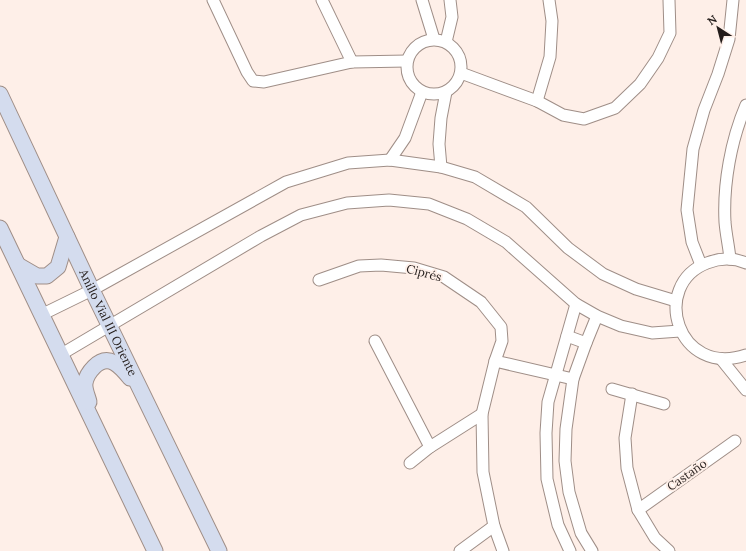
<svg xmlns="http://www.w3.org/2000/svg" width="746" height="551" viewBox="0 0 746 551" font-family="Lora,serif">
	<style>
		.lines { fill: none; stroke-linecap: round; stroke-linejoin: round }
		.street-casing { stroke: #9f8e87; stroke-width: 13 }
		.secondary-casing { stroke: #9f8e87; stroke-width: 17 }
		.street { stroke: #fff; stroke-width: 11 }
		.secondary { stroke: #d4dcee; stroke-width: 15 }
		.labels { text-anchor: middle; stroke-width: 4; stroke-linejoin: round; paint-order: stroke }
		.street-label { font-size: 12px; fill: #241d1b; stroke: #feefe8 }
	</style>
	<rect width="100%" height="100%" fill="#feefe8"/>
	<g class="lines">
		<g class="street-casing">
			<g id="street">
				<path d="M 213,0 L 247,72 L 253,81 L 264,82 L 352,62 L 407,61"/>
				<path d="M 322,0 L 352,62"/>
				<path d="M 422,0 L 434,39"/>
				<circle cx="434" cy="67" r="27"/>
				<path d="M 446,42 L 452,17 L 450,0"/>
				<path d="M 461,73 L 537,101 L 563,115 L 584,119 L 615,108 L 640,84 L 658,58 L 670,33 L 669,0"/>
				<path d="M 537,101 L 550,57 L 552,21 L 549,0"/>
				<path d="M 390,160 L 405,138 L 422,92"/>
				<path d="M 441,167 L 439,144 L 441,118 L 446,92"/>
				<path d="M 730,259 C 729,247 726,235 725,222 C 723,184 731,140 746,105"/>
				<path d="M 746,263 C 734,258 720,258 707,263 C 650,285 677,378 746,355"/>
				<path d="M 701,265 L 692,242 L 687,210 L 693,149 L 704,110 L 718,74 L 729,39 L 733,0"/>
				<path d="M 319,280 L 359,266 L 381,265 L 414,268 L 444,277 L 481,302 L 501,327 L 502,341 L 495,361 L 482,414 L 483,472 L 494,526 L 503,551"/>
				<path d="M 41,315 L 92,290 L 286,182 L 348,163 L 390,160 L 441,167 L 475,177 L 526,207 L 568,248 L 603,274 L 636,289 L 676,301"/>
				<path d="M 567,336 L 586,343"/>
				<path d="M 375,341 L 430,447"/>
				<path d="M 60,355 L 261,236 L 301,215 L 347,203 L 389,200 L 429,204 L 467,219 L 506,242 L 576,304 L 597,316 L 621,326 L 652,333 L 680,331"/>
				<path d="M 721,359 L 746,390"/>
				<path d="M 495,361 L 573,379"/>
				<path d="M 612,389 L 664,404"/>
				<path d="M 632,394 L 625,438 L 627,468 L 638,510 L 655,538 L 669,551"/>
				<path d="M 410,463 L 430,447 L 482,414"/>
				<path d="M 638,510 L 735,441"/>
				<path d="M 460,551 L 494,526"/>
				<path d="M 570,551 L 558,525 L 547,479 L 546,433 L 548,402 L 576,304"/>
				<path d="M 592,551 L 581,533 L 569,492 L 565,461 L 566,429 L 573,379 L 586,343 L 597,316"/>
			</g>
		</g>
		<g class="secondary-casing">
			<g id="secondary">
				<path id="s1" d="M 0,94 L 92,290 L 219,551"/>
				<path d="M 0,228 L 155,551"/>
				<path d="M 18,265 L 37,276 L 47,276 L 58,267 L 67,237"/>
				<path d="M 89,402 C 88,397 84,389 85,383 C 86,377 90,371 94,367 C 109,352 121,367 130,378"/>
			</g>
		</g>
		<use href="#street" class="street"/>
		<use href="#secondary" class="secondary"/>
	</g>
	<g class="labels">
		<g class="street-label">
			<text transform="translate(424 273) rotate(15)" y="4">Ciprés</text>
			<text dy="4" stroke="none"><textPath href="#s1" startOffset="253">Anillo Vial III Oriente</textPath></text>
			<text transform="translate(687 475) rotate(-35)" y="4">Castaño</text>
		</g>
	</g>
	<g transform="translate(718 28) rotate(324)" stroke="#feefe8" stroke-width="3" paint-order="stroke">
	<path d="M0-3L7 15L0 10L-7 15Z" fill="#241d1b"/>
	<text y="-6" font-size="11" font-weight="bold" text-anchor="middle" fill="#241d1b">N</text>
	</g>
</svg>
